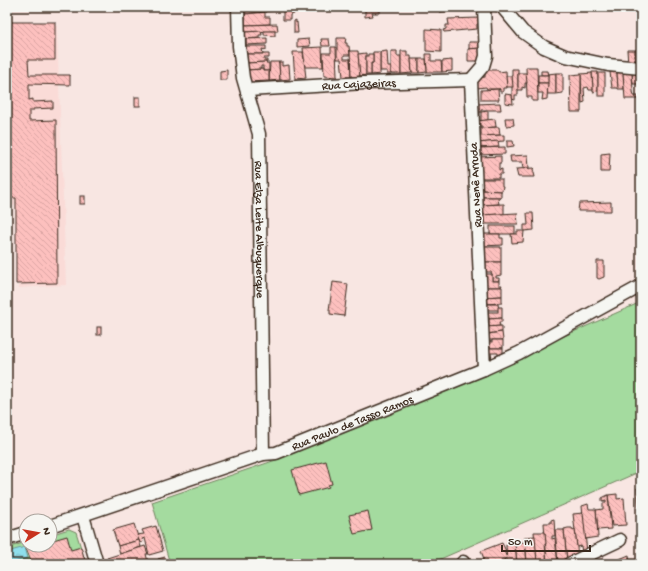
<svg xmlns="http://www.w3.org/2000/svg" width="648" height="571" viewBox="0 0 648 571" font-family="'Gochi Hand',sans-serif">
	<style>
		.built { fill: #fadbd7 }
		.green { fill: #a4db9f; stroke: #70825e }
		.water { fill: url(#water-ripples); stroke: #6d979a }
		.building { fill: url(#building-back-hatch); stroke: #3b2a1e }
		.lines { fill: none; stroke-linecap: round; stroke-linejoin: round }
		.minor-casing { stroke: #3b2a1e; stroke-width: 15 }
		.minor { stroke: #f6f6f2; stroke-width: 12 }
		.labels { text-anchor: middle; stroke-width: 3; stroke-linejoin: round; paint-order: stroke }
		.street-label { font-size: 12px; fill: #3b2a1e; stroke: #f6f6f2 }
	</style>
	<defs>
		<pattern id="water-ripples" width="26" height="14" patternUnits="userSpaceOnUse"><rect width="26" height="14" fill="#8fdfec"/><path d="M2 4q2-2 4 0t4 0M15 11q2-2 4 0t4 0" fill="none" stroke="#7cc0ca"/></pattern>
		<pattern id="building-back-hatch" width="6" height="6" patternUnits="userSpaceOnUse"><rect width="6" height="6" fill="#fdc0be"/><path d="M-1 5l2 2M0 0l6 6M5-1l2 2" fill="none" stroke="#daa5a3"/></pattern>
	</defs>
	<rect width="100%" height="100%" fill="#f8e6e2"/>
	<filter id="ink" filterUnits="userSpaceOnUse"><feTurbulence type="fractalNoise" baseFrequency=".025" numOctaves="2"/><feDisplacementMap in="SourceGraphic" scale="8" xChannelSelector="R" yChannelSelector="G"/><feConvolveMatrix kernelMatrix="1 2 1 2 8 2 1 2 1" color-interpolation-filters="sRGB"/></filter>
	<g filter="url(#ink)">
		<path class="built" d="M 7,22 L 57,26 L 66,285 L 19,288 L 15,206 L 7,204 Z"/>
		<g class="green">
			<path d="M 641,302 L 641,471 L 429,564 L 170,564 L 152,502 L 276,460 L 483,372 Z"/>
			<path d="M 69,529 L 76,532 L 86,564 L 7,564 L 7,548 L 26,542 L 26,545 L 50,545 L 50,535 Z"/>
		</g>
		<path class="water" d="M 25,547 L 28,558 L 11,563 L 7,552 Z"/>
		<g class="building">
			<path d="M 244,7 L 276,7 L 276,10 L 245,14 Z"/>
			<path d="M 283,7 L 293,7 L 294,14 L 290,15 L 290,20 L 283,20 Z"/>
			<path d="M 365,7 L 380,7 L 380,13 L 372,13 L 373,16 L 365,17 Z"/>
			<path d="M 440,7 L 453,7 L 453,11 L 440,12 Z"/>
			<path d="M 265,12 L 265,17 L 270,17 L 270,24 L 245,25 L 245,14 Z"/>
			<path d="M 479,18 L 480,23 L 477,24 L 477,29 L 444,32 L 443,30 L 446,29 L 446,25 L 449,25 L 448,19 Z"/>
			<path d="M 296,20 L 296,23 L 297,22 L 298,33 L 294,33 L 294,21 Z"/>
			<path d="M 7,22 L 55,22 L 55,60 L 28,60 L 29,75 L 70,75 L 70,85 L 29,84 L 29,100 L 33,99 L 33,102 L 53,101 L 53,108 L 33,109 L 33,111 L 29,111 L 29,121 L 56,120 L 57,283 L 16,284 L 16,198 L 7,198 Z"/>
			<path d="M 277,24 L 278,31 L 245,32 L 245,25 Z"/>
			<path d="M 426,29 L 441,30 L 441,52 L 426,51 Z"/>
			<path d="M 261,31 L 262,35 L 259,35 L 259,38 L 246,39 L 245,32 Z"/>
			<path d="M 264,31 L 275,31 L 275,36 L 264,35 Z"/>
			<path d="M 267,38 L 267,44 L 246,45 L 246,39 Z"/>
			<path d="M 337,38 L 346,38 L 345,43 L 347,43 L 347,46 L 349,46 L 350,55 L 344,55 L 344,59 L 350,59 L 351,77 L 343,77 L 341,59 L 337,59 Z"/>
			<path d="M 309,39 L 310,46 L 297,47 L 297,40 Z"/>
			<path d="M 321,39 L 329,39 L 330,46 L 322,46 Z"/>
			<path d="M 469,42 L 480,42 L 480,48 L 469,49 Z"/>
			<path d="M 246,46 L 266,46 L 266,50 L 262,49 L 263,54 L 246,54 Z"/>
			<path d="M 322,47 L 323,67 L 305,67 L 303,48 Z"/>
			<path d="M 331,47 L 336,47 L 337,77 L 324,76 L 323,53 L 331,53 Z"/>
			<path d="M 480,48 L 479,61 L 468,61 L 468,49 Z"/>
			<path d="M 641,49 L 641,64 L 635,64 L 635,50 Z"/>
			<path d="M 627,50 L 635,50 L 635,64 L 628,64 Z"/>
			<path d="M 350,51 L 358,51 L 360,76 L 351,77 Z"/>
			<path d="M 387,51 L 388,67 L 391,67 L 391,74 L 387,74 L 387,71 L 380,71 L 380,52 Z"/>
			<path d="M 391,51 L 397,51 L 397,56 L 401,56 L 401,74 L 391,74 Z"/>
			<path d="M 401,51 L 407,51 L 407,56 L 411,56 L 412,73 L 401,74 Z"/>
			<path d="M 293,52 L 303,52 L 306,78 L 295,79 Z"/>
			<path d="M 373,52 L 380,52 L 380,74 L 371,75 L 371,63 L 373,63 Z"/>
			<path d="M 366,53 L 366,75 L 360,76 L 358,54 Z"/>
			<path d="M 246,54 L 269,54 L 269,58 L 264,58 L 264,60 L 267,60 L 267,62 L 247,63 Z"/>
			<path d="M 368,54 L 373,54 L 373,63 L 371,63 L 371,75 L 366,75 L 366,56 L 368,56 Z"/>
			<path d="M 426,54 L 431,54 L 431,61 L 441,61 L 442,72 L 427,72 Z"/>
			<path d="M 411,59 L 419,59 L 419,73 L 412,73 Z"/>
			<path d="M 419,59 L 426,59 L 427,72 L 419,73 Z"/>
			<path d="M 452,60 L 452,71 L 442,72 L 442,61 Z"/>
			<path d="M 266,62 L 266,63 L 269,63 L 269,71 L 263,71 L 263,66 L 261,66 L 261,69 L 247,70 L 247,63 Z"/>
			<path d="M 270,62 L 279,62 L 280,80 L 269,81 Z"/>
			<path d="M 279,62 L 282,62 L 282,66 L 289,65 L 290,79 L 280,80 Z"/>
			<path d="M 526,67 L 537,67 L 538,101 L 532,101 L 532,97 L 527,97 Z"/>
			<path d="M 263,69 L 263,71 L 269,71 L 269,81 L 247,82 L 247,70 Z"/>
			<path d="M 512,69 L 518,69 L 518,95 L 515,95 L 515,100 L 512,99 Z"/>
			<path d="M 227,70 L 227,80 L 220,80 L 220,71 Z"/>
			<path d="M 487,70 L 498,70 L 499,72 L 506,71 L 507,88 L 503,88 L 503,92 L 500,92 L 500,89 L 487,89 L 486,87 L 477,88 L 477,78 L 485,77 L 485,74 Z"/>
			<path d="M 541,71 L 547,71 L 548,75 L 541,75 Z"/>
			<path d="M 592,72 L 598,72 L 598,91 L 593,92 Z"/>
			<path d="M 610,72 L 617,72 L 618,88 L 612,88 Z"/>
			<path d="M 617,72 L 623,72 L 624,89 L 618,89 Z"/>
			<path d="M 641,72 L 641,84 L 633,84 L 632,73 Z"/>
			<path d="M 518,73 L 526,73 L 527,83 L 525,83 L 525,88 L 522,87 L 522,90 L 518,90 Z"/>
			<path d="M 556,73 L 556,94 L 547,94 L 548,74 Z"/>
			<path d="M 556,73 L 563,73 L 563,93 L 556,94 Z"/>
			<path d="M 592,73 L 593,90 L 589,90 L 588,87 L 584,88 L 585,102 L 582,103 L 581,74 Z"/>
			<rect x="598" y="73" width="7" height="23"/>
			<path d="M 623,73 L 632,73 L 633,91 L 634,96 L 638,96 L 638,99 L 625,99 Z"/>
			<path d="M 581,74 L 581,112 L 571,112 L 570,75 Z"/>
			<rect x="538" y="75" width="10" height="8"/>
			<path d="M 506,76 L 512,76 L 513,87 L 507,87 Z"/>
			<path d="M 538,83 L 548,83 L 547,99 L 542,100 L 543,93 L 538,93 Z"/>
			<path d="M 500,89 L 498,90 L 499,100 L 481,100 L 481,90 Z"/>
			<path d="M 505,94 L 512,95 L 513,104 L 505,103 Z"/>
			<rect x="135" y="97" width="5" height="9"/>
			<path d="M 500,103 L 501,110 L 481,110 L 481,112 L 477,112 L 477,104 Z"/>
			<path d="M 488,111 L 488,120 L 481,121 L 481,112 Z"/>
			<path d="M 505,118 L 513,118 L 514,125 L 506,126 Z"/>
			<path d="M 495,119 L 496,127 L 482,128 L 482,126 L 478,126 L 477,121 Z"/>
			<path d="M 499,127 L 500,135 L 481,136 L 481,128 Z"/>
			<path d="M 504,135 L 504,141 L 478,143 L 478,136 Z"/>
			<path d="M 498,141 L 499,147 L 479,148 L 478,143 Z"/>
			<path d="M 507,141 L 513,141 L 514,146 L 507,147 Z"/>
			<path d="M 505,147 L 505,154 L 479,155 L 479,148 Z"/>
			<path d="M 610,153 L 609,172 L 601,172 L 601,154 Z"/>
			<path d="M 528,155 L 529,168 L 523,168 L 522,162 L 511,162 L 510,156 Z"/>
			<path d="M 501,156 L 501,163 L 499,163 L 499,170 L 502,169 L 502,174 L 499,174 L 499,178 L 480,178 L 479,157 Z"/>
			<path d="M 534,168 L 533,169 L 535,177 L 518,177 L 516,169 Z"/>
			<path d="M 480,179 L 502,179 L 502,186 L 503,186 L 502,191 L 481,190 Z"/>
			<path d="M 481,190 L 501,191 L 501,197 L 481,197 Z"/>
			<rect x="80" y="196" width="5" height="8"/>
			<path d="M 481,197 L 500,197 L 500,199 L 498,199 L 499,204 L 481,205 Z"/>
			<path d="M 611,202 L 611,211 L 578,211 L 579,203 Z"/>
			<path d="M 504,204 L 504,214 L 481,215 L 481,205 Z"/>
			<path d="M 517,213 L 518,224 L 482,224 L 481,215 Z"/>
			<path d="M 527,213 L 533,213 L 534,230 L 524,231 L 524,225 L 528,225 Z"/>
			<rect x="490" y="226" width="25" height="8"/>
			<path d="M 517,231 L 524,231 L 523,242 L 512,243 L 511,234 L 517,234 Z"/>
			<path d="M 482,234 L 500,234 L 500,238 L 503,238 L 503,245 L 482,246 Z"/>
			<path d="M 482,247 L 501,247 L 501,262 L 483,262 Z"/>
			<path d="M 597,261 L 604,261 L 604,277 L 599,279 L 597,278 Z"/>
			<path d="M 483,262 L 501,262 L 501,275 L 496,276 L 496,278 L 499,278 L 499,281 L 492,281 L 492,274 L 491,272 L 483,272 Z"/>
			<path d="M 483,274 L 492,274 L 492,281 L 499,281 L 499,285 L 502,285 L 501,287 L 484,287 Z"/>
			<path d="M 333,282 L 348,284 L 344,316 L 330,314 L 330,310 L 329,310 Z"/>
			<path d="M 484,287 L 502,287 L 502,296 L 484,297 Z"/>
			<path d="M 502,296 L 502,303 L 484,304 L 484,297 Z"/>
			<path d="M 484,304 L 498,304 L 499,310 L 486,310 Z"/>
			<path d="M 498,307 L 502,307 L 502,318 L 489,319 L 488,312 L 498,312 Z"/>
			<path d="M 502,318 L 502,322 L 499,322 L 500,326 L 489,327 L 489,319 Z"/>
			<path d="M 502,326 L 502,332 L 485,334 L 485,327 Z"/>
			<rect x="97" y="327" width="4" height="8"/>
			<path d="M 502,332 L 503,340 L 488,340 L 488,334 Z"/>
			<path d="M 492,340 L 503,340 L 503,348 L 486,348 L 485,341 L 492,342 Z"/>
			<path d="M 486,348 L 503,348 L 503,358 L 498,359 L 498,353 L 491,353 L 492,360 L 488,361 Z"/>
			<path d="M 326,461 L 332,484 L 328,485 L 329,487 L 299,495 L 292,470 Z"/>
			<path d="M 637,488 L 641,488 L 641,540 L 640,540 Z"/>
			<path d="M 617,494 L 617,499 L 624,498 L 626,525 L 612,526 L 608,495 Z"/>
			<path d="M 608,495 L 611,529 L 598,530 L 596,510 L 603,509 L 603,503 L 606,503 L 606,500 L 602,501 L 602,498 Z"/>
			<path d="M 588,504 L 589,509 L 596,509 L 598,537 L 585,539 L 582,506 Z"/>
			<path d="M 368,511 L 372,530 L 354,534 L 349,515 Z"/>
			<path d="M 583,513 L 587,553 L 582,553 L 581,546 L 577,547 L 573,514 Z"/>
			<path d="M 554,519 L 555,536 L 552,536 L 552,539 L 555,538 L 558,564 L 547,564 L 544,523 L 551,523 L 551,520 Z"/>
			<path d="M 134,524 L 139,540 L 118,546 L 113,530 Z"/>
			<path d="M 156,526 L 163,551 L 149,555 L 145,538 L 142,539 L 143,542 L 140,543 L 137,535 L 144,534 L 142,530 Z"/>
			<path d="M 568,528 L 572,528 L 573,530 L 575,529 L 578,557 L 567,563 L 564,529 Z"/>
			<path d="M 555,530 L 564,530 L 567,562 L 558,562 Z"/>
			<path d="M 534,532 L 545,532 L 546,544 L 545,544 L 547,564 L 537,564 Z"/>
			<path d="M 67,536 L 71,550 L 81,547 L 86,564 L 30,564 L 32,563 L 26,548 L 36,545 L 50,545 L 50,541 Z"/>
			<path d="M 535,536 L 537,564 L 527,564 L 525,537 Z"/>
			<path d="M 139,540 L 141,547 L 120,554 L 118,546 Z"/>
			<path d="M 525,542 L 527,564 L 517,564 L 515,543 Z"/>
			<path d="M 502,543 L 506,551 L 504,551 L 507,558 L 497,564 L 484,564 L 482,560 L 484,559 L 481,551 Z"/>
			<path d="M 515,544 L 517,564 L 507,564 L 506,545 Z"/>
			<path d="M 145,546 L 148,554 L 146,554 L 148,562 L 144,564 L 109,564 L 107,558 Z"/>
			<path d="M 629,555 L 630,564 L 617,564 L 617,560 Z"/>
			<path d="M 165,557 L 167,564 L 159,564 L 158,559 Z"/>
		</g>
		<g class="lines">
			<g class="minor-casing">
				<g id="minor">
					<path id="s1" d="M 238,7 L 239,46 L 243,78 L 259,134 L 263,454"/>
					<path d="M 502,7 L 523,32 L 544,47 L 565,56 L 608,65 L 641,68"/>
					<path id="s2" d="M 247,90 L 364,83 L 471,80"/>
					<path d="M 484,369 L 471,80 L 483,66 L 486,56 L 484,7"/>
					<path d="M 83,516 L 97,564"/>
					<path id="s3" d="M 50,526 L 263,454 L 276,453 L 484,369 L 519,353 L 641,286"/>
					<path d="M 7,539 L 26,533"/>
					<path d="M 462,564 L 463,562"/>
					<path d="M 569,564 L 620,540"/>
				</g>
			</g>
			<use href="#minor" class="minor"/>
		</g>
	</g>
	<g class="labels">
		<g class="street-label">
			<text dy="4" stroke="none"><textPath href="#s2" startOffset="112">Rua Cajazeiras</textPath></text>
			<text transform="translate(475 185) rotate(-93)" y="4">Rua Nenê Arruda</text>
			<text dy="4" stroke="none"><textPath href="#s1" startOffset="225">Rua Elza Leite Albuquerque</textPath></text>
			<text dy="4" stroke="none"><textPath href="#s3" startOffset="320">Rua Paulo de Tasso Ramos</textPath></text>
		</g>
	</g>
	<rect width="648" height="571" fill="none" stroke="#f6f6f2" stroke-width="24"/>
	<rect x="12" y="12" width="624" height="547" fill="none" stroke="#3b2a1e" stroke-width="1.5" filter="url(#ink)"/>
	<g transform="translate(38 533) rotate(79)"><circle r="19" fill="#f6f6f2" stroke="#aba49d"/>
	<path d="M0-3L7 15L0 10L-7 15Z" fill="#c8321e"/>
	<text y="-6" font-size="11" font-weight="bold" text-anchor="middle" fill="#3b2a1e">N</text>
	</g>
	<path d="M502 545v6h88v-6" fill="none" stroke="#3b2a1e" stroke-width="2"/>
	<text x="508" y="545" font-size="12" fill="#3b2a1e" stroke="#f6f6f2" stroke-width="3" paint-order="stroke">50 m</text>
</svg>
